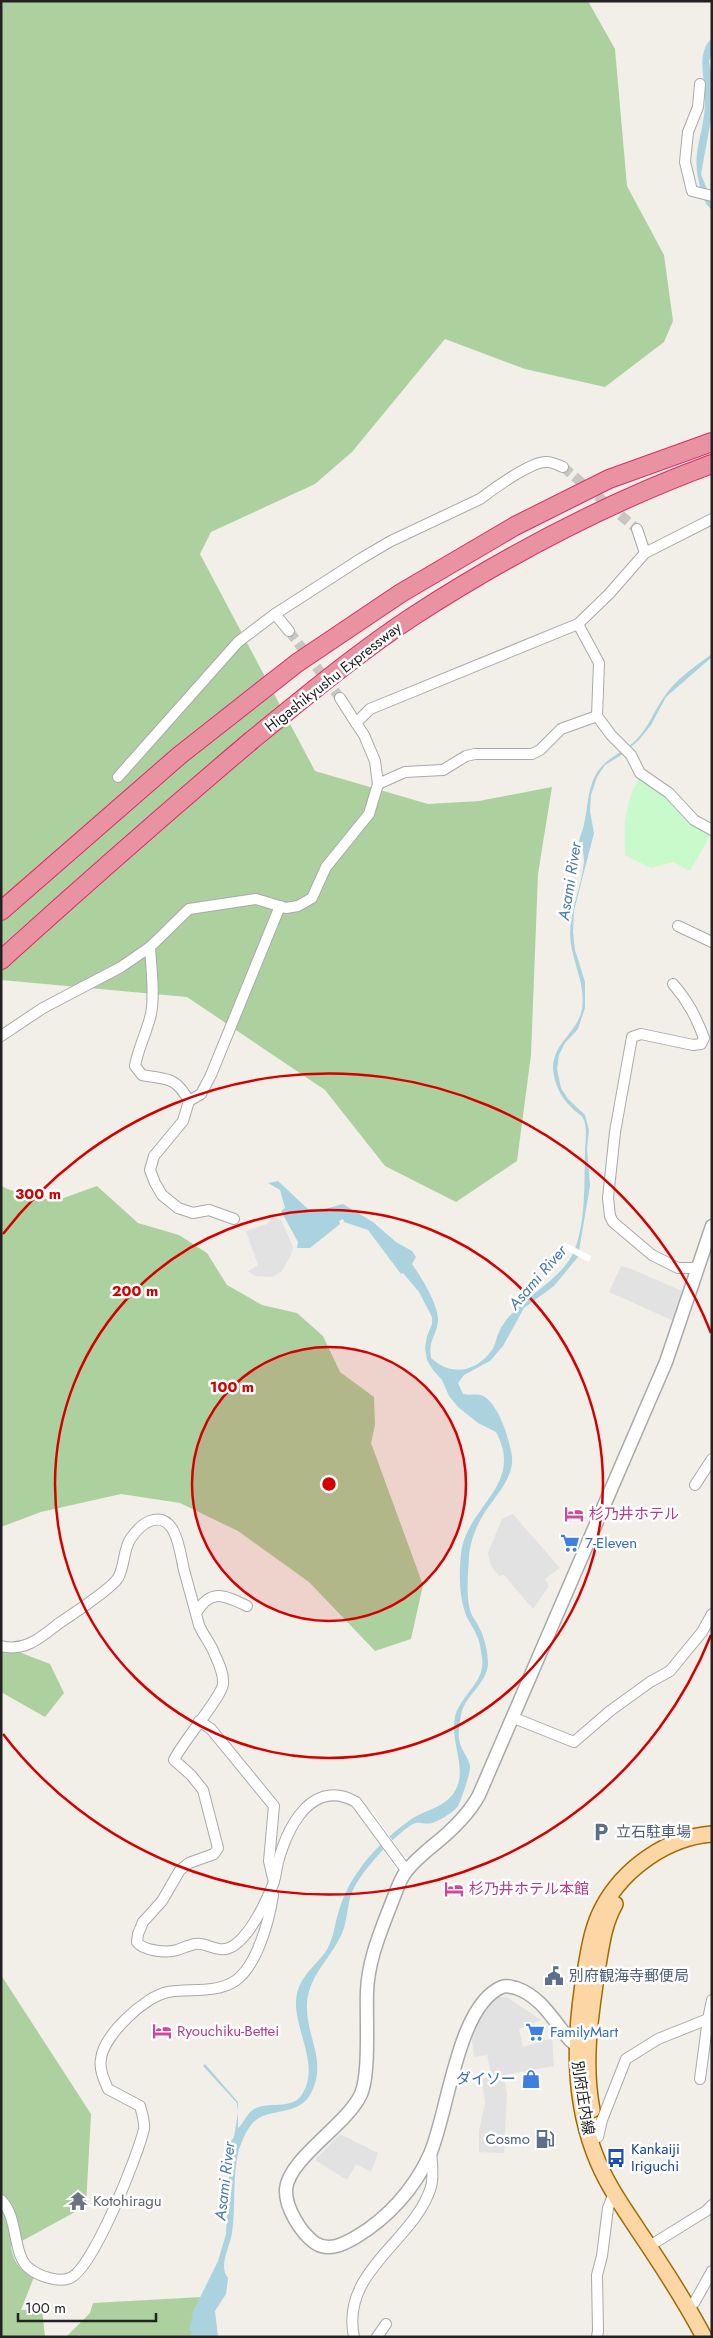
<svg xmlns="http://www.w3.org/2000/svg" width="713" height="2338" viewBox="0 0 713 2338" font-family="Jost,'Noto Sans JP',sans-serif">
	<style>
		.forest { fill: #add19e }
		.park { fill: #c8facc }
		.parking { fill: #e2e2e2 }
		.water { fill: #aad3df }
		.pier { fill: #fff }
		.lines { fill: none; stroke-linecap: round; stroke-linejoin: round }
		.minor-tunnel { stroke: #c8c6c1; stroke-width: 10; stroke-dasharray: 10 5; stroke-linecap: butt }
		.minor-casing { stroke: #a9a9a9; stroke-width: 12 }
		.tertiary-casing { stroke: #a9a9a9; stroke-width: 15 }
		.primary-casing { stroke: #a06b00; stroke-width: 18 }
		.motorway-casing { stroke: #dc2a67; stroke-width: 20 }
		.minor { stroke: #fff; stroke-width: 10 }
		.tertiary { stroke: #fff; stroke-width: 12 }
		.primary { stroke: #fcd6a4; stroke-width: 15 }
		.motorway { stroke: #e892a2; stroke-width: 18 }
		.ring { fill: none; stroke: #d40000; stroke-width: 2.5 }
		.labels { text-anchor: middle; stroke-width: 5; stroke-linejoin: round; paint-order: stroke }
		.street-label { font-size: 15px; fill: #222; stroke: #fff }
		.hotel-label { font-size: 15px; fill: #b23c85; stroke: #fff; text-anchor: start }
		.shop-label { font-size: 15px; fill: #366cbe; stroke: #fff; text-anchor: start }
		.service-label { font-size: 15px; fill: #4e5e75; stroke: #fff; text-anchor: start }
		.transit-label { font-size: 15px; fill: #164399; stroke: #fff; text-anchor: start }
		.worship-label { font-size: 15px; fill: #5b616d; stroke: #fff; text-anchor: start }
		.water-label { font-size: 16px; font-style: italic; fill: #4a7aab; stroke: #fff }
		.centre { fill: #d40000; stroke: #fff; stroke-width: 2.5 }
		.ring-label { font-size: 15px; text-anchor: middle; font-weight: bold; fill: #d40000; stroke: #fff; stroke-width: 5; stroke-linejoin: round; paint-order: stroke }
	</style>
	<rect width="100%" height="100%" fill="#f2efe9"/>
	<g class="forest">
		<path d="M 1,1 L 588,1 L 615,49 L 627,186 L 664,255 L 673,321 L 664,342 L 605,387 L 525,369 L 445,339 L 352,452 L 315,484 L 211,532 L 200,554 L 315,771 L 428,804 L 479,801 L 552,787 L 538,874 L 531,1055 L 517,1161 L 456,1202 L 385,1166 L 325,1090 L 187,997 L 1,980 Z"/>
		<path d="M 1,1186 L 10,1190 L 55,1201 L 97,1186 L 138,1223 L 179,1235 L 207,1253 L 227,1285 L 262,1305 L 297,1313 L 323,1336 L 340,1372 L 374,1397 L 375,1425 L 371,1443 L 423,1585 L 411,1639 L 375,1651 L 309,1582 L 238,1531 L 180,1503 L 121,1494 L 41,1512 L 1,1527 Z"/>
		<path d="M 1,1645 L 50,1664 L 64,1693 L 45,1717 L 1,1692 Z"/>
		<path d="M 1,1975 L 91,2114 L 86,2206 L 11,2247 C 14,2262 19,2270 34,2277 L 21,2310 L 42,2309 L 45,2337 L 1,2337 Z"/>
		<path d="M 202,2297 L 196,2337 L 66,2337 L 90,2313 L 93,2303 Z"/>
	</g>
	<path class="park" d="M 639,778 L 670,798 L 711,834 L 690,871 L 673,862 L 651,868 L 625,855 C 624,824 624,806 639,778 Z"/>
	<g class="parking">
		<path d="M 272,1217 L 281,1219 L 293,1247 L 291,1255 L 282,1271 L 273,1277 L 255,1276 L 248,1271 L 258,1265 L 246,1231 L 267,1224 Z"/>
		<path d="M 621,1266 L 629,1268 L 687,1293 L 676,1322 L 609,1292 Z"/>
		<path d="M 513,1514 L 560,1568 L 545,1579 L 549,1586 L 533,1609 L 504,1575 L 499,1576 L 491,1566 L 488,1553 L 502,1519 Z"/>
		<path d="M 497,1997 L 507,1997 L 541,2020 L 519,2029 L 523,2047 L 552,2038 L 554,2066 L 504,2075 L 507,2095 L 504,2153 L 479,2152 L 479,2131 L 485,2103 L 482,2079 L 492,2077 L 487,2055 L 474,2057 L 470,2025 L 487,2002 Z"/>
		<path d="M 340,2134 L 378,2153 L 371,2172 L 356,2164 L 347,2180 L 315,2160 Z"/>
	</g>
	<g class="water">
		<path d="M 712,38 L 712,53 L 709,61 L 712,79 L 712,114 L 701,174 L 712,202 L 712,210 C 705,204 703,198 701,190 C 689,150 705,137 705,100 C 706,79 695,54 712,38 Z"/>
		<path d="M 712,654 L 712,657 L 666,697 L 651,725 L 639,740 L 620,756 L 605,765 L 597,777 L 591,795 L 590,811 L 594,833 L 574,911 L 573,932 L 575,950 L 585,982 L 585,1008 L 578,1029 L 565,1043 L 559,1055 L 557,1069 L 561,1088 L 568,1099 L 585,1115 L 589,1130 L 587,1149 L 590,1186 L 578,1257 L 554,1286 L 524,1308 L 503,1346 L 490,1361 L 464,1375 L 458,1383 L 463,1394 C 470,1396 477,1393 483,1396 C 499,1404 510,1441 512,1457 C 514,1480 492,1499 482,1517 C 475,1529 470,1543 469,1557 C 468,1574 466,1594 470,1610 C 472,1617 477,1622 480,1629 C 485,1639 488,1653 488,1664 C 487,1684 464,1696 461,1715 C 459,1725 457,1737 461,1746 C 463,1752 469,1759 470,1766 C 471,1772 461,1800 458,1806 C 454,1812 439,1821 432,1823 C 424,1825 419,1820 411,1825 C 393,1837 372,1861 360,1878 C 346,1898 350,1907 344,1928 C 335,1955 309,1973 307,2003 C 305,2037 329,2061 310,2095 C 296,2118 266,2106 251,2125 C 246,2131 242,2141 239,2149 C 232,2176 236,2205 232,2233 C 230,2247 218,2266 228,2278 L 226,2294 L 215,2311 L 218,2337 L 190,2337 L 192,2331 L 189,2331 L 193,2316 L 191,2316 L 218,2261 L 226,2234 L 231,2141 L 234,2137 L 238,2112 L 237,2103 L 203,2066 L 205,2064 L 238,2102 L 238,2128 C 244,2123 246,2114 254,2109 C 268,2101 290,2110 301,2096 C 320,2069 298,2036 296,2007 C 295,1981 310,1971 324,1954 C 334,1941 334,1925 339,1910 C 343,1897 349,1884 357,1873 C 371,1852 389,1835 410,1820 C 426,1809 449,1807 457,1787 C 466,1766 450,1741 455,1717 C 460,1695 486,1682 482,1658 C 481,1651 480,1641 476,1634 C 473,1626 467,1620 465,1612 C 459,1594 459,1572 461,1554 C 466,1506 525,1486 496,1432 L 478,1423 L 458,1407 L 449,1396 L 442,1380 L 433,1370 L 427,1360 L 425,1348 L 427,1336 L 432,1324 L 432,1317 L 419,1292 L 403,1273 L 401,1274 L 368,1230 L 344,1222 L 343,1219 L 339,1221 L 340,1224 L 310,1248 L 297,1248 L 298,1242 L 281,1211 L 285,1208 L 280,1190 L 268,1183 L 278,1181 L 308,1209 L 321,1210 L 343,1204 L 373,1222 L 396,1242 L 412,1251 L 416,1257 L 412,1264 C 421,1277 439,1305 438,1321 C 437,1335 428,1339 431,1358 C 452,1377 476,1372 492,1350 C 496,1344 496,1338 499,1332 C 514,1299 562,1283 575,1249 C 586,1218 584,1184 585,1152 C 585,1141 588,1128 583,1118 C 581,1114 575,1112 572,1108 C 561,1098 554,1084 553,1068 C 553,1043 578,1032 582,1009 C 586,982 571,961 570,935 C 570,909 582,886 584,861 C 584,855 582,849 583,842 L 579,842 C 580,835 583,831 584,824 C 588,808 587,792 595,776 C 605,757 622,754 637,739 C 649,726 654,711 664,697 C 675,680 695,666 712,654 Z"/>
	</g>
	<g class="pier">
		<path d="M 564,1242 L 591,1256 L 589,1262 L 562,1248 Z"/>
		<path d="M 372,1811 L 404,1857 L 409,1858 L 397,1874 L 394,1865 L 362,1818 Z"/>
	</g>
	<g class="lines">
		<g class="minor-tunnel">
			<path d="M 563,467 L 637,529"/>
			<path d="M 289,631 L 340,698"/>
		</g>
		<g class="minor-casing">
			<g id="minor">
				<path d="M 700,84 L 698,107 L 688,132 L 685,162 L 692,191 L 712,196"/>
				<path d="M 637,529 L 645,553"/>
				<path d="M 578,624 L 599,663 L 597,716 L 611,735 L 631,755 L 640,773 L 669,793 L 694,820 L 712,830"/>
				<path d="M 289,631 L 275,614 L 362,558 L 391,541 L 480,499 C 493,489 529,463 545,462 C 550,461 558,465 563,467"/>
				<path d="M 340,698 L 356,723"/>
				<path d="M 118,777 L 238,642 L 275,614"/>
				<path d="M 378,784 L 405,772 L 443,770 L 466,756 L 475,754 L 532,754 L 540,750 L 561,729 L 597,716"/>
				<path d="M 678,926 L 712,942"/>
				<path d="M 150,947 C 151,968 155,993 151,1014 C 147,1032 138,1048 135,1066 L 142,1075 C 168,1080 175,1076 189,1101 L 183,1121 L 154,1156 L 150,1170 L 155,1183 L 162,1195 L 178,1208 L 193,1213 L 209,1210 L 234,1219"/>
				<path d="M 673,984 C 688,1001 696,1017 704,1038 L 701,1044 L 693,1045 L 641,1034 L 632,1037 L 615,1132 L 608,1198 L 610,1216 L 613,1222 L 652,1255 L 678,1268 L 698,1268"/>
				<path d="M 1,1036 L 43,1008 L 121,967 L 150,947 L 189,909 L 256,899 L 286,908 L 298,906 L 312,898 L 326,867 L 369,814 L 378,784 L 375,761 L 364,735 L 356,723 L 370,709 L 578,624 L 609,594 L 645,553 L 712,519"/>
				<path d="M 189,1101 L 201,1094 L 211,1075 L 280,906"/>
				<path d="M 695,1485 L 712,1459"/>
				<path d="M 196,1613 C 211,1588 224,1595 247,1606"/>
				<path d="M 1,1646 C 25,1652 40,1638 58,1624 C 70,1616 113,1587 118,1578 C 125,1566 123,1549 131,1538 C 136,1531 142,1524 150,1521 C 177,1511 180,1554 184,1570 C 189,1588 194,1607 199,1625 C 203,1635 211,1644 215,1655 C 219,1664 224,1674 223,1684 C 222,1697 182,1742 174,1760 L 191,1775 L 203,1790 L 218,1848 L 214,1854 L 189,1863 L 180,1870 L 162,1901 L 143,1922 L 138,1934 L 137,1942 C 143,1951 167,1953 177,1950 C 183,1948 189,1945 195,1944 C 210,1942 219,1957 236,1944 C 252,1931 266,1902 274,1882 L 269,1861 L 274,1806 L 211,1729 L 199,1721"/>
				<path d="M 514,1718 L 574,1742 L 610,1711 L 650,1682 L 670,1671 L 702,1632 L 712,1614"/>
				<path d="M 275,1878 C 280,1841 307,1774 356,1802 L 406,1870"/>
				<path d="M 700,2079 L 708,2019"/>
				<path d="M 598,2137 L 602,2120 L 626,2059 L 658,2039 L 708,2019 L 712,2000"/>
				<path d="M 1,2200 C 19,2217 12,2257 30,2269 C 39,2276 59,2283 70,2278 C 93,2269 138,2155 144,2129 C 145,2122 142,2113 140,2106 L 108,2089 C 104,2080 99,2069 101,2059 C 103,2036 145,1996 168,1992 C 189,1988 215,1994 235,1981 C 257,1966 269,1921 273,1895"/>
				<path d="M 656,2242 L 706,2211 L 712,2205"/>
				<path d="M 694,2303 L 712,2271"/>
				<path d="M 354,2337 C 340,2271 414,2242 431,2187 C 434,2176 432,2163 431,2152"/>
				<path d="M 377,2337 L 386,2324"/>
				<path d="M 597,2337 L 598,2331 L 597,2275 L 602,2256 L 608,2208 L 614,2193"/>
			</g>
		</g>
		<g class="tertiary-casing">
			<path id="tertiary" d="M 585,2045 C 583,2045 577,2045 575,2044 C 570,2042 565,2034 562,2030 C 549,2013 537,1995 516,1988 C 511,1987 507,1985 502,1987 C 457,2005 448,2114 430,2154 C 415,2188 388,2218 356,2237 C 344,2244 329,2252 315,2243 C 300,2232 285,2207 286,2189 C 289,2158 348,2124 361,2094 C 370,2074 366,2016 367,1992 C 368,1963 378,1938 388,1912 C 393,1900 397,1887 403,1876 C 409,1865 421,1856 430,1848 C 449,1833 468,1816 479,1795 L 666,1362 L 712,1226"/>
		</g>
		<g class="primary-casing">
			<g id="primary">
				<path d="M 592,2110 C 583,2063 590,2018 597,1971 C 601,1949 603,1925 615,1904"/>
				<path d="M 704,2337 C 685,2301 663,2267 640,2233 C 625,2210 609,2188 598,2162 C 572,2101 574,2036 585,1972 C 589,1950 592,1927 603,1907 C 624,1868 668,1837 712,1834"/>
			</g>
		</g>
		<g class="motorway-casing">
			<g id="motorway">
				<path d="M 1,911 L 180,755 L 297,663 L 401,593 L 515,526 L 609,479 L 712,442"/>
				<path d="M 1,960 C 84,885 167,812 252,740 C 304,698 356,654 412,617 C 506,556 606,503 712,464"/>
			</g>
		</g>
		<use href="#minor" class="minor"/>
		<use href="#tertiary" class="tertiary"/>
		<use href="#primary" class="primary"/>
		<use href="#motorway" class="motorway"/>
	</g>
	<circle cx="329" cy="1484" r="137" fill="#d40000" fill-opacity=".12"/>
	<g class="ring">
		<circle cx="329" cy="1484" r="137"/>
		<circle cx="329" cy="1484" r="274"/>
		<path d="M711 1635A411 411 0 0 1 3 1734M3 1234A411 411 0 0 1 711 1333"/>
	</g>
	<defs>
		<g id="hotel-bare" transform="scale(1.5)"><path d="M-6-4.5h1.5V1H6V5H4.5V3h-9V5H-6ZM-4 0a1.8 1.8 0 1 1 3.6 0ZM.5 0V-2.5h3Q6-2.5 6 0Z" fill="#d1479c" stroke="#fff" stroke-width="2.5" paint-order="stroke"/></g>
		<g id="supermarket-bare" transform="scale(1.5)"><path d="M-6-5.5h2.5l.6 2H6L4.5 2H-2.5L-4.4-4H-6ZM-1.5 3.2a1.3 1.3 0 1 0 .1 0ZM3 3.2a1.3 1.3 0 1 0 .1 0Z" fill="#3f7fe0" stroke="#fff" stroke-width="2.5" paint-order="stroke"/></g>
		<g id="parking-bare" transform="scale(1.5)"><path d="M-3.5-5.5H1a3.5 3.5 0 0 1 0 7H-1V5.5H-3.5ZM-1-3.4V-.6H.8a1.4 1.4 0 0 0 0-2.8Z" fill="#5c6f8a" stroke="#fff" stroke-width="2.5" paint-order="stroke"/></g>
		<g id="civic-bare" transform="scale(1.5)"><path d="M-.6-6.5H3V-4.5H.6V-3L4-1V1h2V6H-6V1h2V-1L-.6-3ZM-1.2 2.5V6h2.4V2.5Z" fill="#5c6f8a" stroke="#fff" stroke-width="2.5" paint-order="stroke"/></g>
		<g id="shop-bare" transform="scale(1.5)"><path d="M-5-2.5h2.3a2.7 3.5 0 0 1 5.4 0H5L5.5 6h-11ZM-1.5-2.5h3a1.5 2.3 0 0 0-3 0Z" fill="#3f7fe0" stroke="#fff" stroke-width="2.5" paint-order="stroke"/></g>
		<g id="fuel-bare" transform="scale(1.5)"><path d="M-5.5-6h7V0h2V4h1.3V-2.5L3-4.5l.8-.8L6-3V5H2.5V1h-1V6h-7ZM-4.2-4.7v3.2H.2V-4.7Z" fill="#5c6f8a" stroke="#fff" stroke-width="2.5" paint-order="stroke"/></g>
		<g id="bus-bare" transform="scale(1.5)"><path d="M-5-6H5V4H4V6H2V4H-2V6H-4V4H-5ZM-3.5-4V0h7V-4ZM-3.5 1.2v1.5H-2V1.2ZM2 1.2v1.5H3.5V1.2Z" fill="#1a4fb4" stroke="#fff" stroke-width="2.5" paint-order="stroke"/></g>
		<g id="temple-bare" transform="scale(1.5)"><path d="M0-6L5-2H3V0L6.5 2.5H4V6H1.5V3h-3V6H-4V2.5H-6.5L-3 0V-2H-5Z" fill="#6b7280" stroke="#fff" stroke-width="2.5" paint-order="stroke"/></g>
	</defs>
	<g fill-rule="evenodd">
		<use href="#hotel-bare" x="574" y="1514"/>
		<use href="#supermarket-bare" x="570" y="1543"/>
		<use href="#parking-bare" x="601" y="1832"/>
		<use href="#hotel-bare" x="454" y="1889"/>
		<use href="#civic-bare" x="554" y="1976"/>
		<use href="#hotel-bare" x="162" y="2031"/>
		<use href="#supermarket-bare" x="535" y="2032"/>
		<use href="#shop-bare" x="531" y="2079"/>
		<use href="#fuel-bare" x="545" y="2139"/>
		<use href="#bus-bare" x="616" y="2158"/>
		<use href="#temple-bare" x="78" y="2201"/>
	</g>
	<g class="labels">
		<g class="street-label">
			<text transform="translate(333 677) rotate(-38)" y="5">Higashikyushu Expressway</text>
			<text transform="translate(583 2098) rotate(81)" y="5">別府庄内線</text>
		</g>
		<g class="hotel-label">
			<text x="589" y="1519">杉乃井ホテル</text>
			<text x="469" y="1894">杉乃井ホテル本館</text>
			<text x="177" y="2036">Ryouchiku-Bettei</text>
		</g>
		<g class="shop-label">
			<text x="585" y="1548">7-Eleven</text>
			<text x="550" y="2037">FamilyMart</text>
			<text x="516" y="2084" text-anchor="end">ダイソー</text>
		</g>
		<g class="service-label">
			<text x="616" y="1837">立石駐車場</text>
			<text x="569" y="1981">別府観海寺郵便局</text>
			<text x="530" y="2144" text-anchor="end">Cosmo</text>
		</g>
		<g class="transit-label">
			<text x="631" y="2154">Kankaiji<tspan x="631" dy="17">Iriguchi</tspan></text>
		</g>
		<g class="worship-label">
			<text x="93" y="2206">Kotohiragu</text>
		</g>
		<g class="water-label">
			<text transform="translate(569 881) rotate(-81)" y="6">Asami River</text>
			<text transform="translate(537 1277) rotate(-49)" y="6">Asami River</text>
			<text transform="translate(224 2181) rotate(-83)" y="6">Asami River</text>
		</g>
	</g>
	<circle cx="329" cy="1484" r="8" class="centre"/>
	<g class="ring-label">
		<text x="38" y="1199">300 m</text>
		<text x="135" y="1296">200 m</text>
		<text x="232" y="1392">100 m</text>
	</g>
	<rect width="713" height="2338" fill="none" stroke="#222222" stroke-width="5"/>
	<path d="M18 2313v8h138v-8" fill="none" stroke="#222222" stroke-width="2.5"/>
	<text x="25" y="2313" font-size="15" fill="#222222" stroke="#ffffff" stroke-width="4" paint-order="stroke">100 m</text>
</svg>
